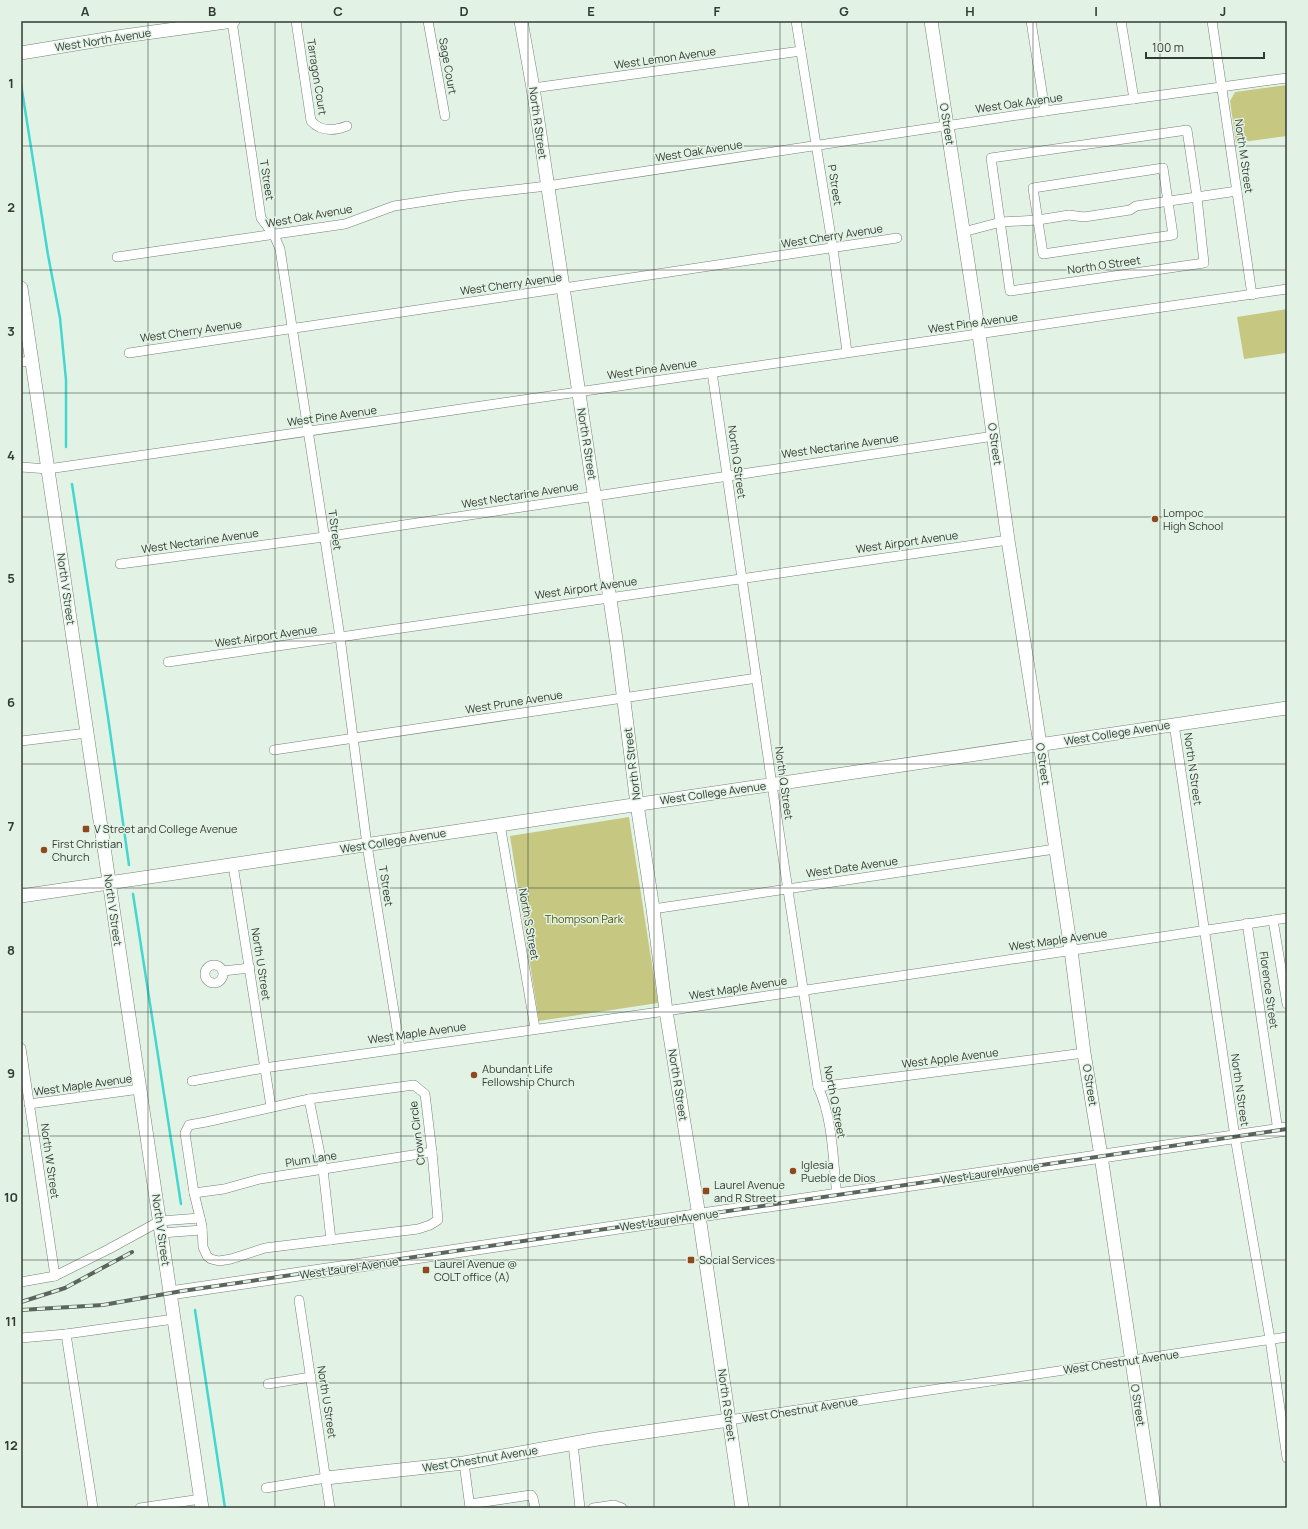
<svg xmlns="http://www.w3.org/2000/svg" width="1308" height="1529" viewBox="0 0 1308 1529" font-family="Manrope,sans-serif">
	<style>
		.green { fill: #c6c882 }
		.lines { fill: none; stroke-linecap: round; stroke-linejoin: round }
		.stream { stroke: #44d7d0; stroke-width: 2.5 }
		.street-casing { stroke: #738275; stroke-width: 10 }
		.secondary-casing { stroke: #738275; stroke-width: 14 }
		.street { stroke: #fff; stroke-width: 9 }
		.secondary { stroke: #fff; stroke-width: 13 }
		.rail-casing { stroke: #5b655d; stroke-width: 4 }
		.rail { stroke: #e2f3e5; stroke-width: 2.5; stroke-dasharray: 8; stroke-linecap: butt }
		.grid { fill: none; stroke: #333a34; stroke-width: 1; stroke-opacity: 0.55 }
		.poi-dot { fill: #8e491e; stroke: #e2f3e5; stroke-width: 1.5 }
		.labels { text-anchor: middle; stroke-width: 3; stroke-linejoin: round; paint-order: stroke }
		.street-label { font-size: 11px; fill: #333a34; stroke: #e2f3e5 }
		.poi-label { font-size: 11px; fill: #333a34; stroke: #e2f3e5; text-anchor: start }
		.park-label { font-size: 11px; fill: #505000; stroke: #e2f3e5 }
		.neatline { fill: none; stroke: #333a34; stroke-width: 1.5 }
		.grid-label { font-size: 13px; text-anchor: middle; font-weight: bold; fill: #333a34 }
	</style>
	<rect width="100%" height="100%" fill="#e2f3e5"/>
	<g class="green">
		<path d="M 1287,85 L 1287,136 L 1236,143 L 1230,101 L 1235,92 Z"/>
		<path d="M 1287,309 L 1287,359 L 1286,353 L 1244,359 L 1237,317 Z"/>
		<path d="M 629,817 L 658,1003 L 539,1021 L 510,836 Z"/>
	</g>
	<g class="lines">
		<g class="stream">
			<path d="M 21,84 L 48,255 L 60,318 L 66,380 L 66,447"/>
			<path d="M 72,484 L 108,717 L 129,865"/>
			<path d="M 133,894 L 181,1204"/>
			<path d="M 195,1310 L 225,1508"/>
		</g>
		<g class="street-casing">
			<g id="street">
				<path d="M 232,21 L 261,218 L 274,235 L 280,249 L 340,637 L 367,845 L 400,1048"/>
				<path d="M 296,21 L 311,121 C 321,132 334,131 347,126"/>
				<path d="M 428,21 L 445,116"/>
				<path d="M 796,21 L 833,249 L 847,352"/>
				<path d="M 1031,21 L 1045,111"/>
				<path d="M 1121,21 L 1134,99"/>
				<path d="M 1212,21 L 1252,295"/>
				<path d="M 533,88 L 801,51"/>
				<path d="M 1187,130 L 1197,197 L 1204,263 L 1010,291 L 991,158 Z"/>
				<path d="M 1163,168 L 1173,235 L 1043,254 L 1033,188 Z"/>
				<path d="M 963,232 L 1001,222 L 1038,220 L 1069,215 L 1084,217 L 1130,210 L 1136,206 L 1237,191"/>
				<path d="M 117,257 L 345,224 L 394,206 L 459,196 L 547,186 L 1045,111 L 1287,78"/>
				<path d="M 129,353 L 897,238"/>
				<path d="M 21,362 L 32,361"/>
				<path d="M 712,372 L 772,785 L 818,1087 C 833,1118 833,1161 837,1196"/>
				<path d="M 21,467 L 48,469 L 1287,289"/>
				<path d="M 120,564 L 324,537 L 994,436"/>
				<path d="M 168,662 L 1008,540"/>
				<path d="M 1174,724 L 1235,1137 L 1270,1339 L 1287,1458"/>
				<path d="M 21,741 L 87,733"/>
				<path d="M 274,750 L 757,678"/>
				<path d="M 500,824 L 535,1028"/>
				<path d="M 233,865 L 271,1107"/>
				<path d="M 653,909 L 1055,849"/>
				<path d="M 1273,920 L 1287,1004"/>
				<path d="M 1247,923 L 1278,1131"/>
				<circle cx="214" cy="974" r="9"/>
				<path d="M 223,971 L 250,968"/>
				<path d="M 21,1048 L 55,1276"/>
				<path d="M 192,1081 L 264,1068 L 666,1011 L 1287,918"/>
				<path d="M 414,1085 L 425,1094 L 432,1152 L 438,1220 L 430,1225 L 418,1229 L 265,1248 L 231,1259 L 219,1261 L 211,1259 L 207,1256 L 203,1247 L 202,1226 L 194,1193 L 185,1133 L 189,1125 L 206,1122 L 309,1099 Z"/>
				<path d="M 818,1087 L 1084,1053"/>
				<path d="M 309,1099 L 323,1169 L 331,1240"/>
				<path d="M 29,1104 L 140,1089"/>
				<path d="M 194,1193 L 224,1189 L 260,1179 L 432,1152"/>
				<path d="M 161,1233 L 202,1230"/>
				<path d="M 21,1282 L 55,1276 L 109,1249 L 160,1221 L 200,1218"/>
				<path d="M 299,1300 L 330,1508"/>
				<path d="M 66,1334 L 93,1508"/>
				<path d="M 21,1338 L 66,1334 L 174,1319"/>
				<path d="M 268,1384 L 311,1377"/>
				<path d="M 729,1420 L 1287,1337"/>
				<path d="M 573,1444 L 580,1508"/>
				<path d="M 464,1463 L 470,1508"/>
				<path d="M 266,1488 L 326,1478"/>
				<path d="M 470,1504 L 531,1495 L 533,1498 L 535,1508"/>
				<path d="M 140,1508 L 201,1499"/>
				<path d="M 593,1508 L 614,1505 L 622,1508"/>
			</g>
		</g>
		<g class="secondary-casing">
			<g id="secondary">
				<path d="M 521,21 L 533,88 L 617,646 L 637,804 L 653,909 L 666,1011 L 699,1216 L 742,1508"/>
				<path d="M 931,21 L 979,334 L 1008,540 L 1040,744 L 1071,950 L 1084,1053 L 1101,1156 L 1154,1508"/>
				<path d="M 21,53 L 124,36 L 233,21"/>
				<path d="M 21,288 L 202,1508"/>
				<path d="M 21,896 L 1287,708"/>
				<path d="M 170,1293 L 1287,1129"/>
				<path d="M 326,1478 L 464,1463 L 597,1439 L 729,1420"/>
			</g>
		</g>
		<use href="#street" class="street"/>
		<use href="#secondary" class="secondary"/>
		<g class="rail-casing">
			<g id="rail">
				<path d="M 21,1302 L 65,1288 L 132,1252"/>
				<path d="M 21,1310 L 103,1305 L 182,1291 L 1287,1129"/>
			</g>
		</g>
		<use href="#rail" class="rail"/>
	</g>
	<path class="grid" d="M 148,21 L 148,1508M 275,21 L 275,1508M 401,21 L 401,1508M 528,21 L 528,1508M 654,21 L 654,1508M 780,21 L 780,1508M 907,21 L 907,1508M 1033,21 L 1033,1508M 1160,21 L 1160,1508M 21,146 L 1287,146M 21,270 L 1287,270M 21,393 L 1287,393M 21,517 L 1287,517M 21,641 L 1287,641M 21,764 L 1287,764M 21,888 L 1287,888M 21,1012 L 1287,1012M 21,1136 L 1287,1136M 21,1260 L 1287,1260M 21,1383 L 1287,1383"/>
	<g class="poi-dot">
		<circle cx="1155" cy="519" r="4"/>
		<rect x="82" y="825" width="8" height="8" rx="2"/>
		<circle cx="44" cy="850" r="4"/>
		<circle cx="474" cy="1075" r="4"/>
		<circle cx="793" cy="1171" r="4"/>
		<rect x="702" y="1187" width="8" height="8" rx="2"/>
		<rect x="687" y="1256" width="8" height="8" rx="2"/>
		<rect x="422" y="1266" width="8" height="8" rx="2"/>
	</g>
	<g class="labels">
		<g class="street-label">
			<text transform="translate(103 40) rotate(-9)" y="4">West North Avenue</text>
			<text transform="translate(665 58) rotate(-8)" y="4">West Lemon Avenue</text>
			<text transform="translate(448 66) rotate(80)" y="4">Sage Court</text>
			<text transform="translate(317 77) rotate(81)" y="4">Tarragon Court</text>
			<text transform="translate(1019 103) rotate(-8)" y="4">West Oak Avenue</text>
			<text transform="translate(538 123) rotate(82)" y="4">North R Street</text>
			<text transform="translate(947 124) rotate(81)" y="4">O Street</text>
			<text transform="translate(699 151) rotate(-9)" y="4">West Oak Avenue</text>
			<text transform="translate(1244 156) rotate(82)" y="4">North M Street</text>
			<text transform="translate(267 180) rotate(81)" y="4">T Street</text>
			<text transform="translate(835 185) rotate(81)" y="4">P Street</text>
			<text transform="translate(309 216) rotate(-10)" y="4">West Oak Avenue</text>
			<text transform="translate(832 236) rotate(-9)" y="4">West Cherry Avenue</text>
			<text transform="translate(1104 265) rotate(-8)" y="4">North O Street</text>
			<text transform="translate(511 284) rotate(-8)" y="4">West Cherry Avenue</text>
			<text transform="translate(973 323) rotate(-8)" y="4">West Pine Avenue</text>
			<text transform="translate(191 331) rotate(-8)" y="4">West Cherry Avenue</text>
			<text transform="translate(652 369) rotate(-8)" y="4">West Pine Avenue</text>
			<text transform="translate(332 416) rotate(-8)" y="4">West Pine Avenue</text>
			<text transform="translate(587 444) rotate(81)" y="4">North R Street</text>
			<text transform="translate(995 444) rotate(82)" y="4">O Street</text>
			<text transform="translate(840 446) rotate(-8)" y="4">West Nectarine Avenue</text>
			<text transform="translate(737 462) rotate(82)" y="4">North Q Street</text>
			<text transform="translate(520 495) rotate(-9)" y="4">West Nectarine Avenue</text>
			<text transform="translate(335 530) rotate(82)" y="4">T Street</text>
			<text transform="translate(200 541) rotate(-8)" y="4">West Nectarine Avenue</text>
			<text transform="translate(907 542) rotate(-8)" y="4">West Airport Avenue</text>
			<text transform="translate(586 588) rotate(-8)" y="4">West Airport Avenue</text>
			<text transform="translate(66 589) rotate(82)" y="4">North V Street</text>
			<text transform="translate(266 636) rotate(-8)" y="4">West Airport Avenue</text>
			<text transform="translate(514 702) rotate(-9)" y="4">West Prune Avenue</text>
			<text transform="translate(1117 733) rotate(-9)" y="4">West College Avenue</text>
			<text transform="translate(632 764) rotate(-97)" y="4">North R Street</text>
			<text transform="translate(1043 764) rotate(82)" y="4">O Street</text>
			<text transform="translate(1193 769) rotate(82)" y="4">North N Street</text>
			<text transform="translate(784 783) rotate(82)" y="4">North Q Street</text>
			<text transform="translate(713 793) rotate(-8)" y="4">West College Avenue</text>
			<text transform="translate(393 841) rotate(-9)" y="4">West College Avenue</text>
			<text transform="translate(852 867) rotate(-8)" y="4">West Date Avenue</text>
			<text transform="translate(386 886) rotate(81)" y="4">T Street</text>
			<text transform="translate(113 910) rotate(82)" y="4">North V Street</text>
			<text transform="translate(529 924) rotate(80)" y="4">North S Street</text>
			<text transform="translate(1058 940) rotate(-8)" y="4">West Maple Avenue</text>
			<text transform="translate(261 964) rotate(81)" y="4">North U Street</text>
			<text transform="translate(738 988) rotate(-9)" y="4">West Maple Avenue</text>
			<text transform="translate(1269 990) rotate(82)" y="4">Florence Street</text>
			<text transform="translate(417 1033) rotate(-8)" y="4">West Maple Avenue</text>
			<text transform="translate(950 1058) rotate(-7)" y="4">West Apple Avenue</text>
			<text transform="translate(83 1085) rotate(-8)" y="4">West Maple Avenue</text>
			<text transform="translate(678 1085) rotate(81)" y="4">North R Street</text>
			<text transform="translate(1090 1085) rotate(81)" y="4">O Street</text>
			<text transform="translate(1240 1090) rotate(82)" y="4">North N Street</text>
			<text transform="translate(835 1102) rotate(79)" y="4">North Q Street</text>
			<text transform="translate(417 1133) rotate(-97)" y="4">Crown Circle</text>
			<text transform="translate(311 1159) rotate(-9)" y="4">Plum Lane</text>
			<text transform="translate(50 1161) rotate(82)" y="4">North W Street</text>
			<text transform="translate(990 1173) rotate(-8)" y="4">West Laurel Avenue</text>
			<text transform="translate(669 1220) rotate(-8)" y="4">West Laurel Avenue</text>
			<text transform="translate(161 1230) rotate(82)" y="4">North V Street</text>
			<text transform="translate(349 1268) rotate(-8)" y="4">West Laurel Avenue</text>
			<text transform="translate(1121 1362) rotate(-8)" y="4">West Chestnut Avenue</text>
			<text transform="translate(327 1402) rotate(81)" y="4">North U Street</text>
			<text transform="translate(727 1405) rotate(82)" y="4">North R Street</text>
			<text transform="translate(1138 1405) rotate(81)" y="4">O Street</text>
			<text transform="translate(800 1410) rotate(-9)" y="4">West Chestnut Avenue</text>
			<text transform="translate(480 1459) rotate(-9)" y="4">West Chestnut Avenue</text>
		</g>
		<g class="poi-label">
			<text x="1163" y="517">Lompoc<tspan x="1163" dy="13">High School</tspan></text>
			<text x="94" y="833">V Street and College Avenue</text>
			<text x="52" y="848">First Christian<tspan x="52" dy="13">Church</tspan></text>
			<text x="482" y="1073">Abundant Life<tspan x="482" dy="13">Fellowship Church</tspan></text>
			<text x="801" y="1169">Iglesia<tspan x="801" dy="13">Pueble de Dios</tspan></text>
			<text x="714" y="1189">Laurel Avenue<tspan x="714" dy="13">and R Street</tspan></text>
			<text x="699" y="1264">Social Services</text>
			<text x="434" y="1268">Laurel Avenue @<tspan x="434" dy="13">COLT office (A)</tspan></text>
		</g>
		<g class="park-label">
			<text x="584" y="923">Thompson Park</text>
		</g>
	</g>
	<rect width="1308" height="1529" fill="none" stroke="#e2f3e5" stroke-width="44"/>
	<path d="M1146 52v6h118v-6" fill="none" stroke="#333a34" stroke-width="2"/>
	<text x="1152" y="52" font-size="12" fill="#333a34" stroke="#e2f3e5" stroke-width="3" paint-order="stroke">100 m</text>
	<rect x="22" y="22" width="1264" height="1485" class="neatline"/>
	<g class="grid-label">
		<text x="85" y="16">A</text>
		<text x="212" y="16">B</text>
		<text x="338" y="16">C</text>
		<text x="464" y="16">D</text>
		<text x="591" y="16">E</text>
		<text x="717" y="16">F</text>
		<text x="844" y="16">G</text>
		<text x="970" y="16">H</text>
		<text x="1096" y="16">I</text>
		<text x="1223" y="16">J</text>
		<text x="11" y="88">1</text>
		<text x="11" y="212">2</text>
		<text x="11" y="336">3</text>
		<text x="11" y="460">4</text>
		<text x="11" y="583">5</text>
		<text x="11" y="707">6</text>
		<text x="11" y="831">7</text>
		<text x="11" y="955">8</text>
		<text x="11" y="1078">9</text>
		<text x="11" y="1202">10</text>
		<text x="11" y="1326">11</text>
		<text x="11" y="1450">12</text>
	</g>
</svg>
